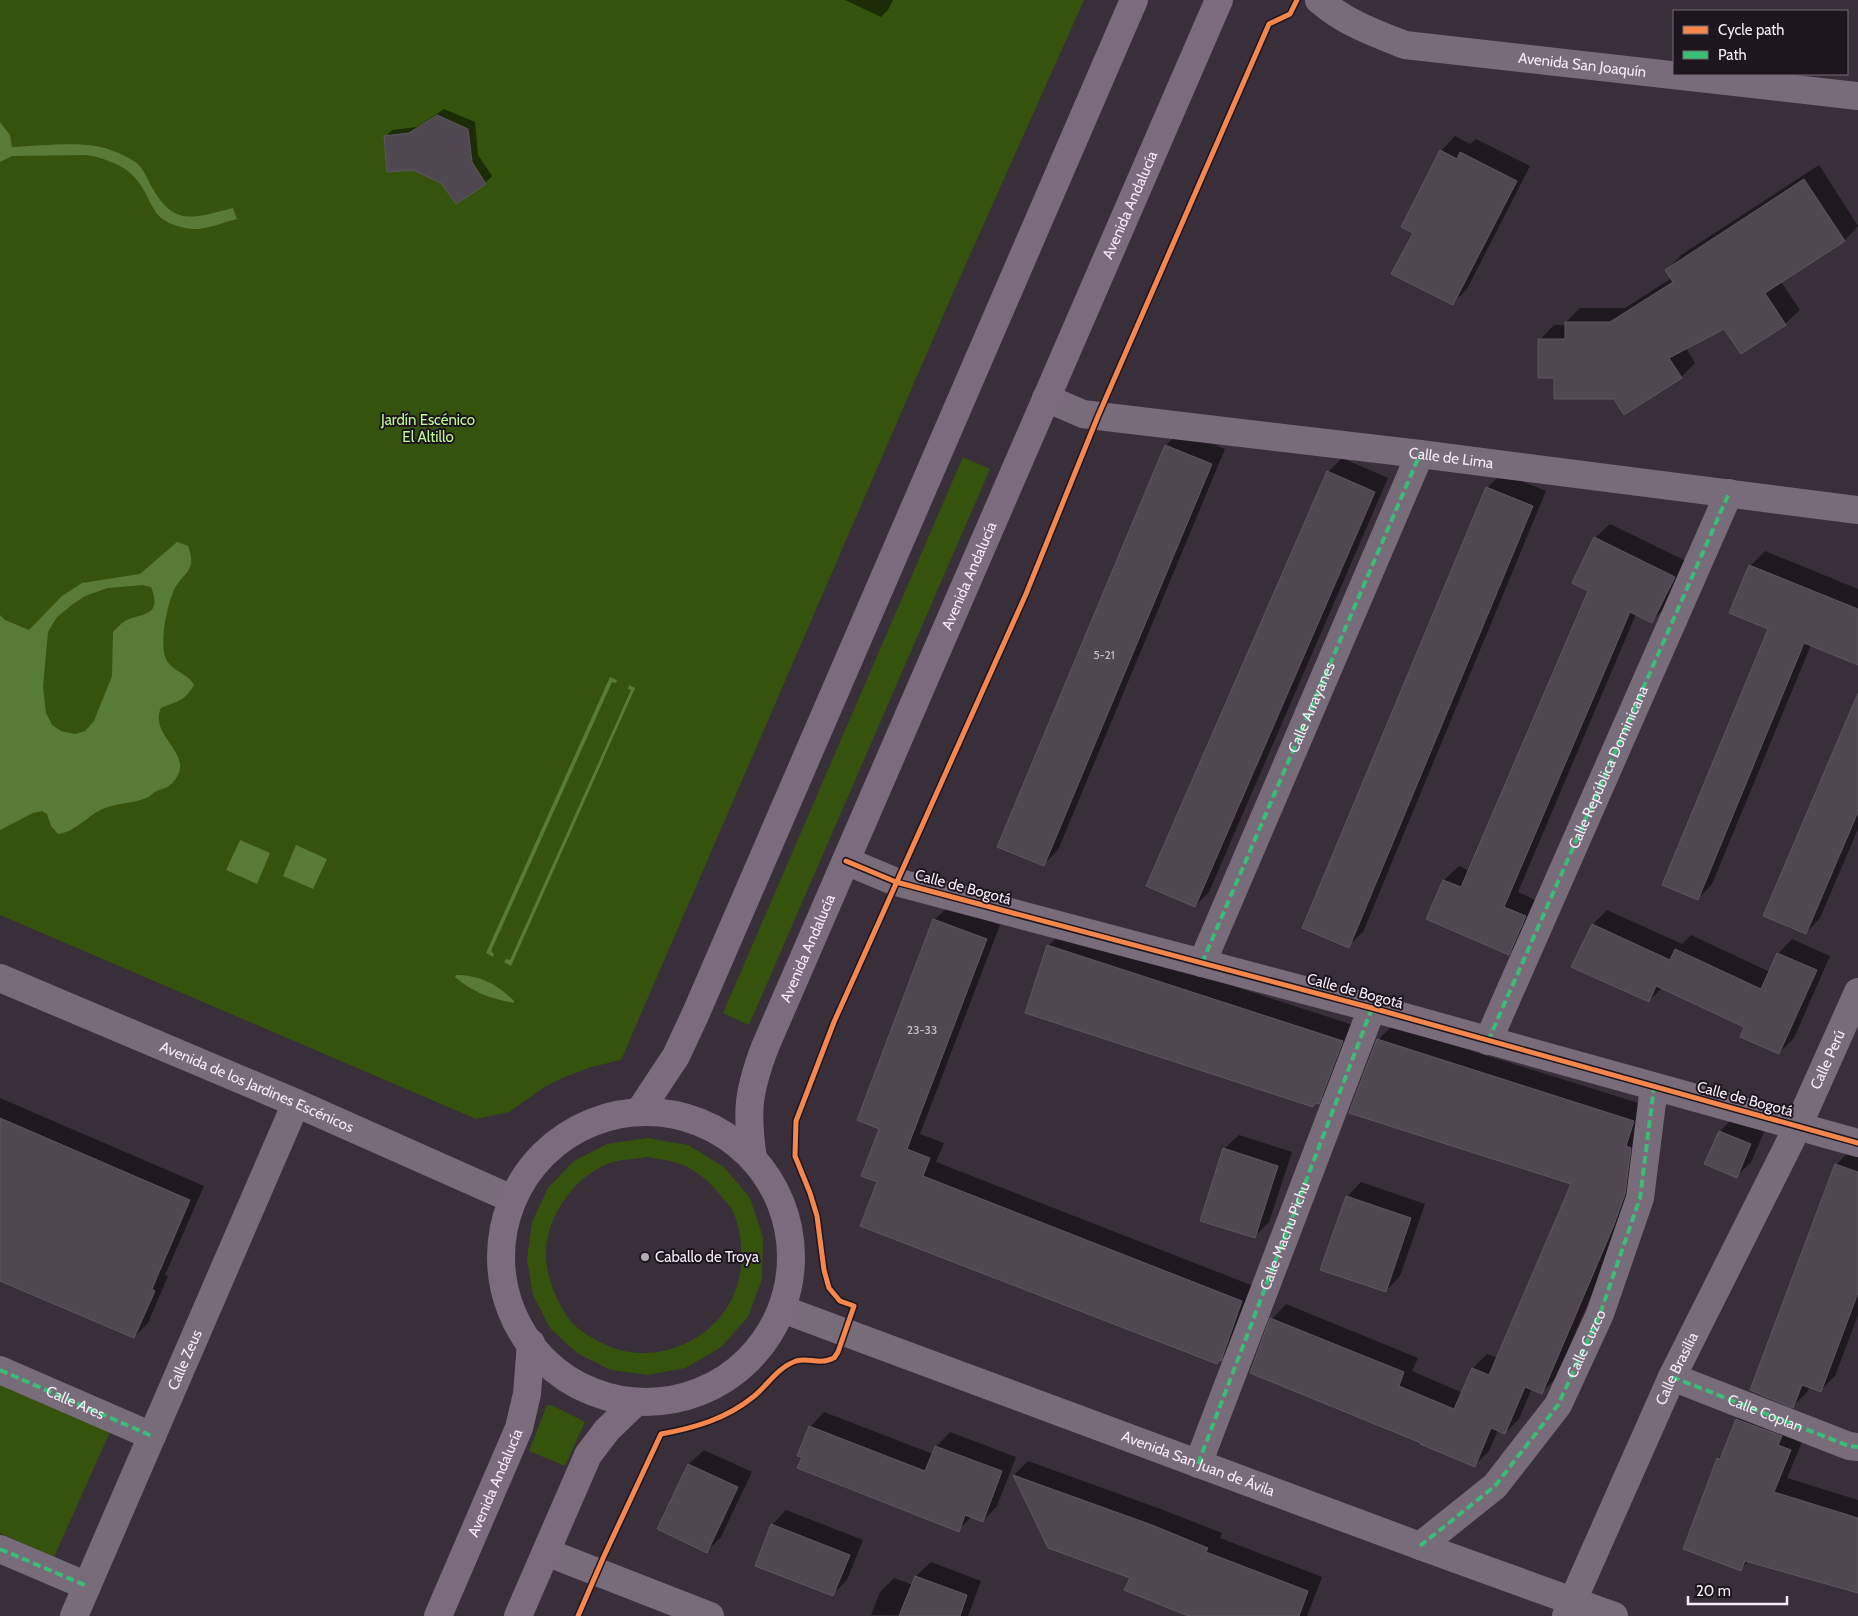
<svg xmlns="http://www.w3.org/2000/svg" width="1858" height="1616" viewBox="0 0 1858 1616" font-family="Cabin,sans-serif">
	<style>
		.green { fill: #35530c; fill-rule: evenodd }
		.water { fill: #587b37; fill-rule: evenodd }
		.shadow { fill: #0007 }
		.building { fill: #4f4851; stroke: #5e5760 }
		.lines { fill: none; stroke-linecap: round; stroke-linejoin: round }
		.minor { stroke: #786b7a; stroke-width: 28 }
		.major { stroke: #7a6b7d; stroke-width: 28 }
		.quiet { stroke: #3abd76; stroke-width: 4; stroke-dasharray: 8 4; stroke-linecap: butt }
		.cycleway-casing { stroke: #1e161f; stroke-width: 8 }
		.cycleway { stroke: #f5874c; stroke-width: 5 }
		.poi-dot { fill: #b3a9b5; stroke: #1e161f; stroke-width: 2 }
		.labels { text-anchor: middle; stroke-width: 4; stroke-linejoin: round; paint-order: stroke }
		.number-label { font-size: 12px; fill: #ccc2ce }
		.street-label { font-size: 15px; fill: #f5eaf7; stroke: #1e161f }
		.park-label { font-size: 15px; fill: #bff891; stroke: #1e161f }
		.poi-label { font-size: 15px; fill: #f5eaf7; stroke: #1e161f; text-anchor: start }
	</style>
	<rect width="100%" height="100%" fill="#382f3a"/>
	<g class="green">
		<path d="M 0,0 L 1084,0 L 953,293 L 621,1060 L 591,1067 L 565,1077 L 546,1086 L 509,1112 L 476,1119 L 0,915 Z"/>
		<path d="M 963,457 L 990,469 L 749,1025 L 723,1013 Z"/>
		<path d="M 647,1138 L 688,1145 L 724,1167 L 750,1198 L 763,1237 L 762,1279 L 748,1317 L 720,1348 L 685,1368 L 648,1375 L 611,1370 L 577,1353 L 550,1328 L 533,1295 L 527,1259 L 532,1222 L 548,1188 L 574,1161 L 607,1144 ZM 647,1157 C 658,1159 670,1160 680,1164 C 697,1170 711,1183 721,1196 C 724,1200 728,1204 731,1208 C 746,1236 745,1279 728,1306 C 704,1346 649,1365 606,1345 C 590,1338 572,1327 563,1310 C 554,1293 547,1277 546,1257 C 544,1218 576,1173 613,1162 C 624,1159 636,1159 647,1157 Z"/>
		<path d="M 0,1385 L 110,1432 L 54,1557 L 0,1533 Z"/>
		<path d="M 547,1405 L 551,1405 L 585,1422 L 565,1466 L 529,1451 Z"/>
	</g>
	<g class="water">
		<path d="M 0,122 L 10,135 L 12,147 C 38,146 71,142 96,146 C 108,148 122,154 132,160 C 141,164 146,175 150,184 C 174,228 192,218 233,208 L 237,219 C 225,222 212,227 200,229 C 185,230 163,224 155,211 C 148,200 144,187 135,178 C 125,165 103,158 87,155 L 12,156 L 0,162 Z"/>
		<path d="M 177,542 L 188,546 C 198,572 183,571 174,590 C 167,605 159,644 166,659 C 171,671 188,673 194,685 C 184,702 177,701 161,708 C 147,738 203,756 169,786 C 165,789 160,789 155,792 C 152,794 149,797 146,798 C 134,803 120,803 108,807 C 90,812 77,832 58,834 L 51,826 L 47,814 L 42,811 L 33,813 L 0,830 L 0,615 L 5,620 L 29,630 L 62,596 L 82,583 L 140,574 ZM 142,585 L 151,587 C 164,620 138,611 122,623 C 119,626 116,629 113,632 L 112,676 L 94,721 L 85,731 L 75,734 L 61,731 L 52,725 L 46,713 L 43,687 L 48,632 L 57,617 L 73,604 L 85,596 L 108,588 Z"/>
		<path d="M 610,677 L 617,680 L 616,683 L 612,682 L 491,951 L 494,954 L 493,957 L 486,953 Z"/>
		<path d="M 629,685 L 635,688 L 511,966 L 504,962 L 506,959 L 510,960 L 631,690 L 628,689 Z"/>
		<path d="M 240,840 L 270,853 L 257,884 L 226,870 Z"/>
		<path d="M 296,845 L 327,859 L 313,889 L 283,876 Z"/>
		<path d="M 456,975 C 480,975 497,984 514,1001 L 514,1003 C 491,999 472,992 455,977 Z"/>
	</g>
	<g class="shadow">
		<path d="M 845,0 L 893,0 L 888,10 L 881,17 Z"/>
		<path d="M 444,109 L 475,122 L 478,155 L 492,176 L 485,183 L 457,202 L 442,182 L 385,137 L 392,130 L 417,127 Z"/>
		<path d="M 1455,136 L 1470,144 L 1476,139 L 1530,166 L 1467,289 L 1453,303 L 1441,151 Z"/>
		<path d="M 1819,165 L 1858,226 L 1845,240 L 1781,282 L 1800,310 L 1785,324 L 1725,328 L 1686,348 L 1695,363 L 1681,377 L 1615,398 L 1555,377 L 1540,340 L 1554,325 L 1566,325 L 1566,322 L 1580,308 L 1625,308 L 1672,278 L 1667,270 L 1681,255 Z"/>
		<path d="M 1181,431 L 1225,449 L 1058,850 L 1043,865 L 999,847 L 1166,445 Z"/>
		<path d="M 1342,458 L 1388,478 L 1209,892 L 1195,906 L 1328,472 Z"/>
		<path d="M 1502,473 L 1546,491 L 1363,932 L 1348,946 L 1487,488 Z"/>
		<path d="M 1610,524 L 1688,562 L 1666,607 L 1652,621 L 1636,614 L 1518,892 L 1539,902 L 1523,940 L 1508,954 L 1427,918 L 1444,880 L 1459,866 L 1469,871 L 1589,590 L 1595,538 Z"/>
		<path d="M 1765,551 L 1858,589 L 1858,664 L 1811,645 L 1712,884 L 1698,899 L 1770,628 L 1750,566 Z"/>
		<path d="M 1858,696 L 1858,829 L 1820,918 L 1806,933 Z"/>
		<path d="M 949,906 L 1000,925 L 920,1134 L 944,1143 L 936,1162 L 1256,1287 L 1235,1345 L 1217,1363 L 879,1181 L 881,1128 L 934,920 Z"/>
		<path d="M 1607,910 L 1682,944 L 1691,935 L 1770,972 L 1778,954 L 1792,939 L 1830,956 L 1794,1038 L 1779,1053 L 1746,1027 L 1662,988 L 1649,1001 L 1573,966 L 1593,924 Z"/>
		<path d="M 1063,931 L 1356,1026 L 1333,1088 L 1313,1105 L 1048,946 Z"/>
		<path d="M 1392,1026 L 1648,1106 L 1628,1209 L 1556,1378 L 1542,1392 L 1532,1388 L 1519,1419 L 1505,1433 L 1498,1430 L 1489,1451 L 1474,1466 L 1423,1442 L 1272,1319 L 1286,1304 L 1418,1358 L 1412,1371 L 1463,1393 L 1473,1368 L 1487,1354 L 1498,1358 L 1573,1183 L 1378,1040 Z"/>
		<path d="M 0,1098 L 204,1186 L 165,1275 L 168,1276 L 148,1323 L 134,1337 L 0,1279 Z"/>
		<path d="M 1734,1117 L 1765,1130 L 1751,1162 L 1736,1177 L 1706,1164 L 1720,1131 Z"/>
		<path d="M 1239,1135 L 1292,1152 L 1269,1222 L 1255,1236 L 1224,1149 Z"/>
		<path d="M 1850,1150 L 1858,1153 L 1858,1315 L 1835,1376 L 1821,1390 L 1810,1386 L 1807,1392 L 1793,1406 L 1836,1165 Z"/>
		<path d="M 1361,1182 L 1425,1204 L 1400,1276 L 1386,1291 L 1347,1197 Z"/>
		<path d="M 1751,1405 L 1805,1435 L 1787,1478 L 1858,1500 L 1858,1592 L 1749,1561 L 1741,1569 L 1718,1458 L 1723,1453 L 1737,1419 Z"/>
		<path d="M 824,1412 L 933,1454 L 936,1447 L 950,1432 L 1016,1457 L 997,1506 L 983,1521 L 972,1516 L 958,1530 L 803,1457 L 810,1427 Z"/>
		<path d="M 704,1450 L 752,1472 L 721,1537 L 707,1551 L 659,1529 L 689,1464 Z"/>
		<path d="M 1028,1461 L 1166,1511 L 1222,1533 L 1220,1538 L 1322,1577 L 1307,1616 L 1192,1616 L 1131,1577 L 1049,1547 L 1014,1475 Z"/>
		<path d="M 786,1510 L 863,1540 L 847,1580 L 833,1594 L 772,1525 Z"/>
		<path d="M 931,1562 L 981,1581 L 968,1616 L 871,1615 L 880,1592 L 894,1578 L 913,1585 L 916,1576 Z"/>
	</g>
	<g class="building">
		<path d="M 437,115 L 468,129 L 472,162 L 486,184 L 456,204 L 441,183 L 413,170 L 387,172 L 384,136 L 409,133 Z"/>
		<path d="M 1440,150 L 1457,159 L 1460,152 L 1517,181 L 1453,305 L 1391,274 L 1413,233 L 1401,227 Z"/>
		<path d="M 1804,179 L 1845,241 L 1765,293 L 1786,325 L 1741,354 L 1724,329 L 1669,358 L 1682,378 L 1624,415 L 1614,399 L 1554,399 L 1554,378 L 1538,378 L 1538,339 L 1565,339 L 1565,322 L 1610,322 L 1673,282 L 1665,270 Z"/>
		<path d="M 1165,445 L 1212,464 L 1044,866 L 997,847 Z"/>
		<path d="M 1327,471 L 1375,492 L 1195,907 L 1146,886 Z"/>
		<path d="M 1486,487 L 1533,506 L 1349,948 L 1302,928 Z"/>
		<path d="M 1594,537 L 1675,577 L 1652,623 L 1630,612 L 1504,907 L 1526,916 L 1509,955 L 1426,919 L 1443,880 L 1461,887 L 1588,591 L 1572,583 Z"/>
		<path d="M 1749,565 L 1858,609 L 1858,665 L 1804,643 L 1698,900 L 1662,885 L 1768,629 L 1729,613 Z"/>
		<path d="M 1858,693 L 1858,812 L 1806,934 L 1763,916 Z"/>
		<path d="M 933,919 L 987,939 L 907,1149 L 930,1158 L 923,1176 L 1242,1301 L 1221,1361 L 1219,1360 L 1217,1364 L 860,1226 L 877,1182 L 861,1176 L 879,1129 L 857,1120 Z"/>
		<path d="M 1592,924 L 1670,960 L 1675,949 L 1761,989 L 1777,953 L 1817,970 L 1779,1054 L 1740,1037 L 1744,1027 L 1656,986 L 1649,1002 L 1571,967 Z"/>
		<path d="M 1047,945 L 1343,1041 L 1319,1104 L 1315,1103 L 1313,1107 L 1025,1013 Z"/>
		<path d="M 1377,1039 L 1634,1121 L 1626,1146 L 1631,1148 L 1625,1194 L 1614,1225 L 1542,1394 L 1525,1387 L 1505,1434 L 1491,1428 L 1475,1467 L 1420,1444 L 1421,1443 L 1250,1373 L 1270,1318 L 1404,1372 L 1399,1386 L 1454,1409 L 1472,1368 L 1489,1375 L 1571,1184 L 1349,1113 Z"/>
		<path d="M 0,1118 L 190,1200 L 152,1289 L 155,1291 L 134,1338 L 0,1281 Z"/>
		<path d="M 1719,1131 L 1751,1144 L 1737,1178 L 1704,1164 Z"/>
		<path d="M 1223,1148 L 1278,1166 L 1255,1238 L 1200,1221 Z"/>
		<path d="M 1835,1164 L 1858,1172 L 1858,1293 L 1821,1392 L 1802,1385 L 1793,1408 L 1750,1390 Z"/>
		<path d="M 1346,1196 L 1411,1218 L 1386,1292 L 1320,1270 Z"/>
		<path d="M 1736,1419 L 1782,1436 L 1778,1445 L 1791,1450 L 1774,1492 L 1858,1518 L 1858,1593 L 1745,1561 L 1741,1571 L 1683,1549 L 1717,1458 L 1720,1459 Z"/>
		<path d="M 809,1426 L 925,1471 L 935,1446 L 1002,1471 L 983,1522 L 965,1515 L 959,1532 L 797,1468 L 802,1457 L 797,1456 Z"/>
		<path d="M 688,1464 L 738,1487 L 707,1553 L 657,1529 Z"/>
		<path d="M 1013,1475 L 1152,1525 L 1208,1548 L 1206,1552 L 1308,1591 L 1299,1616 L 1188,1616 L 1124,1590 L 1130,1578 L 1048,1548 Z"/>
		<path d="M 771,1524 L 850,1555 L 833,1596 L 755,1566 Z"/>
		<path d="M 915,1576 L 967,1595 L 960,1616 L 899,1616 Z"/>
	</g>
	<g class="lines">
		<g class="minor">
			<path id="s1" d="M 1319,0 C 1344,22 1374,33 1405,45 L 1858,96"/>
			<path id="s2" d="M 1046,398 L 1083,414 L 1098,416 L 1420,454 L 1858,510"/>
			<path d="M 846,861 L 896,882 L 1372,1008 L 1858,1143"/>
			<path id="s3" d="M 1202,963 L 1420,454"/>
			<path id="s4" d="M 0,978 L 296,1103 L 512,1199"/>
			<path d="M 1488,1041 L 1729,493"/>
			<path id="s5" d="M 782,1309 L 1420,1546 L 1614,1616"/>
			<path id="s6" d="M 0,1370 L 152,1436"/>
			<path d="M 1672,1377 L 1849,1446 L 1858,1447"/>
			<path d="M 1198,1464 L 1372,1008"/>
			<path id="s7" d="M 1420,1546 L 1495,1486 L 1558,1405 L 1600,1314 L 1640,1198 L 1654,1087"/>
			<path d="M 0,1549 L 87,1586"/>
			<path d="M 546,1552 L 710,1616"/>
			<path id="s8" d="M 74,1616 L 296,1103"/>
			<path id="s9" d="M 1566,1616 L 1672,1377 L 1798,1126 L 1858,992"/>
		</g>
		<g class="major">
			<path d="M 639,1112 L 676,1056 L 696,1013 L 1134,0"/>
			<circle cx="646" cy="1257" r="145"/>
			<path id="s10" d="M 753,1159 C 746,1111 748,1092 765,1047 L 1219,0"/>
			<path id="s11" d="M 438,1616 L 519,1428 L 527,1394 L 531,1343"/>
			<path d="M 518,1616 L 588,1455 L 607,1430 L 636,1402"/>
		</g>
		<g class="quiet">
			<path d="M 1202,963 L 1420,454"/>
			<path id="s12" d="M 1488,1041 L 1729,493"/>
			<path d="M 0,1370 L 152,1436"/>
			<path id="s13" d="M 1672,1377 L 1849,1446 L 1858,1447"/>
			<path id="s14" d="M 1198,1464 L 1372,1008"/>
			<path d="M 1420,1546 L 1495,1486 L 1558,1405 L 1600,1314 L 1640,1198 L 1654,1087"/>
			<path d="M 0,1549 L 87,1586"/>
		</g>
		<g class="cycleway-casing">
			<g id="cycleway">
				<path d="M 846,861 L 896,882 L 1372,1008 L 1858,1143"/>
				<path d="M 578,1616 L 604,1556 L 661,1434 C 694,1428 726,1419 753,1397 C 767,1386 778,1367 796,1361 C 806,1358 814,1362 823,1361 C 827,1361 831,1359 834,1358 L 838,1352 L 854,1306 L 840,1301 L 829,1288 L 824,1270 L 817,1216 L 810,1193 L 795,1156 L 796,1121 L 834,1022 L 1026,594 L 1098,416 L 1269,24 L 1290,14 L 1297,0"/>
			</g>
		</g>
		<use href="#cycleway" class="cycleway"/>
	</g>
	<circle class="poi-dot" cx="645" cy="1257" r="5"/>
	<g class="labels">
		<g class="number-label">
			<text x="1104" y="659">5-21</text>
			<text x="922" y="1034">23-33</text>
		</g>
		<g class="street-label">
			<text dy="5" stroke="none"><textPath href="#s1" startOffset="276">Avenida San Joaquín</textPath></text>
			<text dy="5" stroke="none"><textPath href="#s10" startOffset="1032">Avenida Andalucía</textPath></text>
			<text dy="5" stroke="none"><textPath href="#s2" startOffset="411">Calle de Lima</textPath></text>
			<text dy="5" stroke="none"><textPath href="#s10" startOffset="628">Avenida Andalucía</textPath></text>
			<text dy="5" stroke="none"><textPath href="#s3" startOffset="278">Calle Arrayanes</textPath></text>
			<text dy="5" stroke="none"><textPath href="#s12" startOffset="299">Calle República Dominicana</textPath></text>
			<text transform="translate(963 887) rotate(15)" y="5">Calle de Bogotá</text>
			<text dy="5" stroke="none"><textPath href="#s10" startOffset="222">Avenida Andalucía</textPath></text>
			<text transform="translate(1355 991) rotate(15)" y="5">Calle de Bogotá</text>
			<text dy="5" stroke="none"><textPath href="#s9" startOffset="615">Calle Perú</textPath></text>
			<text dy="5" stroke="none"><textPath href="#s4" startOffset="279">Avenida de los Jardines Escénicos</textPath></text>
			<text transform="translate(1745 1099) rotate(15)" y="5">Calle de Bogotá</text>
			<text dy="5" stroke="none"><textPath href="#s14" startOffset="244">Calle Machu Pichu</textPath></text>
			<text dy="5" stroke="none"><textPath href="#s7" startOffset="266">Calle Cuzco</textPath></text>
			<text dy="5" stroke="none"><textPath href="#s8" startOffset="279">Calle Zeus</textPath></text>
			<text dy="5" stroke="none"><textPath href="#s9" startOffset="271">Calle Brasilia</textPath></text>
			<text dy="5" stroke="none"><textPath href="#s6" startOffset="82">Calle Ares</textPath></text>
			<text dy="5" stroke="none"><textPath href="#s13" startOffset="100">Calle Coplan</textPath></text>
			<text dy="5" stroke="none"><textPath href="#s5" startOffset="444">Avenida San Juan de Ávila</textPath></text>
			<text dy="5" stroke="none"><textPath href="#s11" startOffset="145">Avenida Andalucía</textPath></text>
		</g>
		<g class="park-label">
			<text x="428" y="425">Jardín Escénico<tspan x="428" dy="17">El Altillo</tspan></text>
		</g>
		<g class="poi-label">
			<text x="655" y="1262">Caballo de Troya</text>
		</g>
	</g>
	<rect x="1673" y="10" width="175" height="65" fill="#1e161f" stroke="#746b75"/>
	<rect x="1683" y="26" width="25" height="8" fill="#f5874c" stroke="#746b75"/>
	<text x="1718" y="35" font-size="15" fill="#f5eaf7">Cycle path</text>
	<rect x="1683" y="51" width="25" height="8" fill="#3abd76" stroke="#746b75"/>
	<text x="1718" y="60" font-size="15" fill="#f5eaf7">Path</text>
	<path d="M1688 1596v8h99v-8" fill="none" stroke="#f5eaf7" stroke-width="2.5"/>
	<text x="1696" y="1596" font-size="15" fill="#f5eaf7" stroke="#1e161f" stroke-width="4" paint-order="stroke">20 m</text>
</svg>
